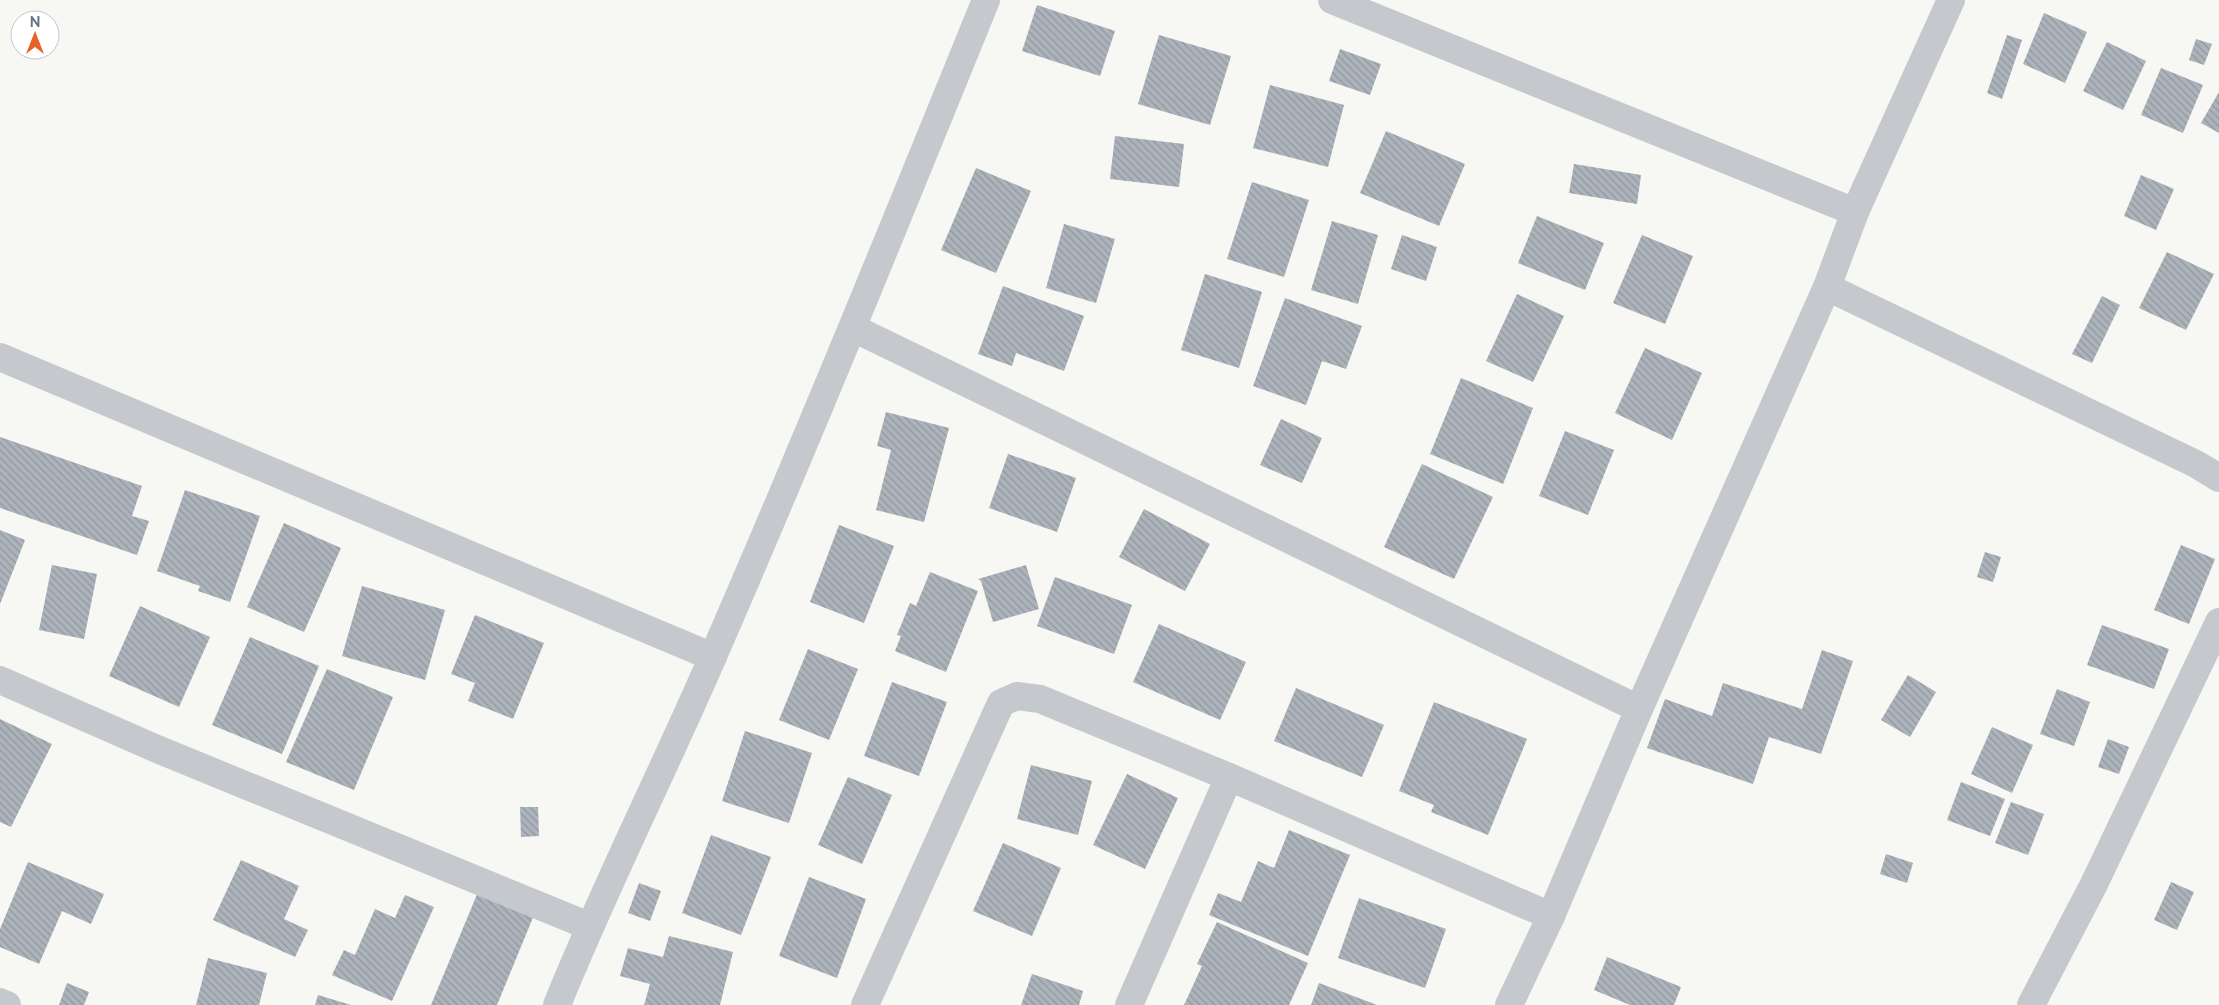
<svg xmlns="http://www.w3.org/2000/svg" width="2219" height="1005" viewBox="0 0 2219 1005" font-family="Raleway,sans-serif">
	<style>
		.building { fill: url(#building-back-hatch) }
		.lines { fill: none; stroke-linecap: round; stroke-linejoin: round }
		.street { stroke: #c5c8cc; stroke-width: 28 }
	</style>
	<defs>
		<pattern id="building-back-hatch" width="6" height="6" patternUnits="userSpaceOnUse" patternTransform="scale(1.25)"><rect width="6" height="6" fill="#acb3ba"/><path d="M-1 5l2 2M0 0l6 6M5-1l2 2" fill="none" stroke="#90969d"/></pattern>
	</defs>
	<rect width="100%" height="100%" fill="#f7f7f4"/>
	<g class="building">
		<path d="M 1037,5 L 1115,31 L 1100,76 L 1022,51 Z"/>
		<path d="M 2044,13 L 2087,32 L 2065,83 L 2023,64 Z"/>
		<path d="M 1159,35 L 1231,56 L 1210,125 L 1138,104 Z"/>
		<path d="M 2007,35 L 2022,40 L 2002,99 L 1987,93 Z"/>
		<path d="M 2196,39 L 2212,44 L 2204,65 L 2189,60 Z"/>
		<path d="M 2107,42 L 2146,61 L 2123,110 L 2083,91 Z"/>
		<path d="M 1340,49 L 1381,64 L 1370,95 L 1329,81 Z"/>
		<path d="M 2161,68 L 2203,85 L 2183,133 L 2141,115 Z"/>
		<path d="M 1270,85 L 1344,105 L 1328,167 L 1253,148 Z"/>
		<path d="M 2219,92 L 2219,133 L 2201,123 Z"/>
		<path d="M 1386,131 L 1465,164 L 1439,226 L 1360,193 Z"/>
		<path d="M 1115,136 L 1184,144 L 1179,187 L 1110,179 Z"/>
		<path d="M 1574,164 L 1641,175 L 1637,204 L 1569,193 Z"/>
		<path d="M 976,168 L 1031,191 L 996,273 L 941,250 Z"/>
		<path d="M 2141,175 L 2174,189 L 2156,230 L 2124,216 Z"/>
		<path d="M 1252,182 L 1309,200 L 1284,277 L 1227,259 Z"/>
		<path d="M 1537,216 L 1604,243 L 1585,290 L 1518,263 Z"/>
		<path d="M 1332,221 L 1378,235 L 1358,304 L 1311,290 Z"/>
		<path d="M 1064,224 L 1115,239 L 1096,303 L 1046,288 Z"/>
		<path d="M 1402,235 L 1437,247 L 1426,281 L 1391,269 Z"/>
		<path d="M 1642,235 L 1693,256 L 1665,324 L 1613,303 Z"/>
		<path d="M 2167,252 L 2214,274 L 2186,330 L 2139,308 Z"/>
		<path d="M 1205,274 L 1262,292 L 1239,368 L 1181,350 Z"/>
		<path d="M 1003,286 L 1084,316 L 1064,371 L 1016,353 L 1012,366 L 978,354 Z"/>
		<path d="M 1517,294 L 1564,316 L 1533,382 L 1486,361 Z"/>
		<path d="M 2102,296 L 2120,305 L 2092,363 L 2072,354 Z"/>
		<path d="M 1285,298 L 1362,326 L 1346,369 L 1322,361 L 1306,405 L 1253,386 Z"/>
		<path d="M 1645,348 L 1702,373 L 1672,440 L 1615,413 Z"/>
		<path d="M 1461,378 L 1533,408 L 1503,484 L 1430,454 Z"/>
		<path d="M 886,412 L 949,428 L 924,522 L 876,510 L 891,450 L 877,446 Z"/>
		<path d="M 1281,419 L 1322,438 L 1302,483 L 1260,465 Z"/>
		<path d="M 1565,431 L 1614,450 L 1588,515 L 1539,496 Z"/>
		<path d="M 0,437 L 142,486 L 132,516 L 149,521 L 137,555 L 0,508 Z"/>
		<path d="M 1008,454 L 1076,478 L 1057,532 L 989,508 Z"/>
		<path d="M 1422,464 L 1493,497 L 1454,579 L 1384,547 Z"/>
		<path d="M 185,490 L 260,516 L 230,602 L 198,591 L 200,586 L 157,571 Z"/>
		<path d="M 1144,509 L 1210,544 L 1185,591 L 1119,557 Z"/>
		<path d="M 284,523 L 341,548 L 304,632 L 247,607 Z"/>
		<path d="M 839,525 L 894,546 L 864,623 L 810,602 Z"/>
		<path d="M 0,530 L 25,540 L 0,604 Z"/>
		<path d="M 2181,545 L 2215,559 L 2189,624 L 2154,610 Z"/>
		<path d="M 1985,552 L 2001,557 L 1993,582 L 1977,577 Z"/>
		<path d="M 52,565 L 97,574 L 84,639 L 39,630 Z"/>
		<path d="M 1026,565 L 1039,609 L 993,622 L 981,581 L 978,579 Z"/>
		<path d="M 930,572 L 978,591 L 946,672 L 895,651 L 901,636 L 897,635 L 910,603 L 916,606 Z"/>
		<path d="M 1055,577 L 1132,605 L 1114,654 L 1037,626 Z"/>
		<path d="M 362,586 L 445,610 L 425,680 L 342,656 Z"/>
		<path d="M 140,606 L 210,637 L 179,707 L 109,676 Z"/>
		<path d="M 475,615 L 544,643 L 513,719 L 468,701 L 475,683 L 451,674 Z"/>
		<path d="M 1159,624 L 1246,662 L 1220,720 L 1133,682 Z"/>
		<path d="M 2102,625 L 2169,649 L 2154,689 L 2087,665 Z"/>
		<path d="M 250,637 L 319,666 L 282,754 L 212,725 Z"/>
		<path d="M 808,649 L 858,669 L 829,740 L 779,720 Z"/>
		<path d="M 1822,650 L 1853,661 L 1821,754 L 1769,737 L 1753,784 L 1647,748 L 1665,699 L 1712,716 L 1723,683 L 1802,709 Z"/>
		<path d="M 327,669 L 393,697 L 354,790 L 286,762 Z"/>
		<path d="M 1908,675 L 1936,692 L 1910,737 L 1881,720 Z"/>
		<path d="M 892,682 L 947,702 L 919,776 L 864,756 Z"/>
		<path d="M 1296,688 L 1384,725 L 1362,777 L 1274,741 Z"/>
		<path d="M 2057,689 L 2090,702 L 2074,746 L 2040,734 Z"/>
		<path d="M 1434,702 L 1527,739 L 1488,835 L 1431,812 L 1434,805 L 1399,791 Z"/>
		<path d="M 0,719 L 52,744 L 11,827 L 0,822 Z"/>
		<path d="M 1992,727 L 2033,745 L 2012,793 L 1971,774 Z"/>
		<path d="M 745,731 L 812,753 L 789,823 L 722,801 Z"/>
		<path d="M 2108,739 L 2129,747 L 2119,774 L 2098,767 Z"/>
		<path d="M 1031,765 L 1092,781 L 1078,835 L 1017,819 Z"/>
		<path d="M 1127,774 L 1178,798 L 1145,869 L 1093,845 Z"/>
		<path d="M 848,777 L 892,795 L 862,864 L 818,845 Z"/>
		<path d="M 1961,782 L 2005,799 L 1990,836 L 1947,820 Z"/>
		<path d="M 2011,802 L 2044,814 L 2028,855 L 1995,843 Z"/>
		<path d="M 520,807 L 538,807 L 539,836 L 521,837 Z"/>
		<path d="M 1289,830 L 1350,855 L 1308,956 L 1209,915 L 1218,893 L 1241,902 L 1258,861 L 1274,868 Z"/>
		<path d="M 711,835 L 771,857 L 741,935 L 682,913 Z"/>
		<path d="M 1003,843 L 1061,868 L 1032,936 L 973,911 Z"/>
		<path d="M 1886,854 L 1913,863 L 1907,883 L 1880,874 Z"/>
		<path d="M 241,860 L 299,886 L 284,919 L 308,930 L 295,957 L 213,920 Z"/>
		<path d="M 28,862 L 104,894 L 91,924 L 62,911 L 39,964 L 0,947 L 0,929 Z"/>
		<path d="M 809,877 L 866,899 L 837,978 L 779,956 Z"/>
		<path d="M 2171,882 L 2194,892 L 2177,930 L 2154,920 Z"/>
		<path d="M 639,883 L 661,891 L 650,921 L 628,913 Z"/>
		<path d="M 478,892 L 534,915 L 497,1005 L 431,1005 Z"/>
		<path d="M 405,895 L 434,907 L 392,1001 L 332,975 L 344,950 L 355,955 L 375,909 L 395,918 Z"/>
		<path d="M 1359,898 L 1446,929 L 1425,988 L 1338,958 Z"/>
		<path d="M 1217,922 L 1308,963 L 1289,1005 L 1184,1005 L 1202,966 L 1197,964 Z"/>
		<path d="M 669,936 L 733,952 L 720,1005 L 644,1005 L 650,984 L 620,976 L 628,948 L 663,957 Z"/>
		<path d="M 1607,957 L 1681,987 L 1674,1005 L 1630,1005 L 1594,990 Z"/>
		<path d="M 208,958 L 267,973 L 259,1005 L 196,1005 Z"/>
		<path d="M 1032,974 L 1083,991 L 1079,1005 L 1021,1005 Z"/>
		<path d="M 67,983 L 89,992 L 84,1005 L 59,1005 Z"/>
		<path d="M 1319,983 L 1377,1005 L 1311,1005 Z"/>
		<path d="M 318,995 L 351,1005 L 315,1005 Z"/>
	</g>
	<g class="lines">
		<g class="street">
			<path d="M 1332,0 L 1855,212"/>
			<path d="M 1827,287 L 2196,464 L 2219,478"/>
			<path d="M 853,328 L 1639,709"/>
			<path d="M 0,357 L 713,657"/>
			<path d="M 0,680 L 157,749 L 589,926"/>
			<path d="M 0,1002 L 7,1005"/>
			<path d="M 557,1005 C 605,886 663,772 714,654 C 808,438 897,219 986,0"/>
			<path d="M 865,1005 L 1001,703 L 1017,696 L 1040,699 L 1229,777 L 1551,916"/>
			<path d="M 1129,1005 L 1229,777"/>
			<path d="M 1509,1005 L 1551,916 L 1639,709 L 1827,287 L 1855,212 L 1951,0"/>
			<path d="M 2031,1005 L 2094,884 L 2219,622"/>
		</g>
	</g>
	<g transform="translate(35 35)"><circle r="24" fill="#ffffff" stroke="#c2c8cf"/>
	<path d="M0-4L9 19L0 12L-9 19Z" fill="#e56326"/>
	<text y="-8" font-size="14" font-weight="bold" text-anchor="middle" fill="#667586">N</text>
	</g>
</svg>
